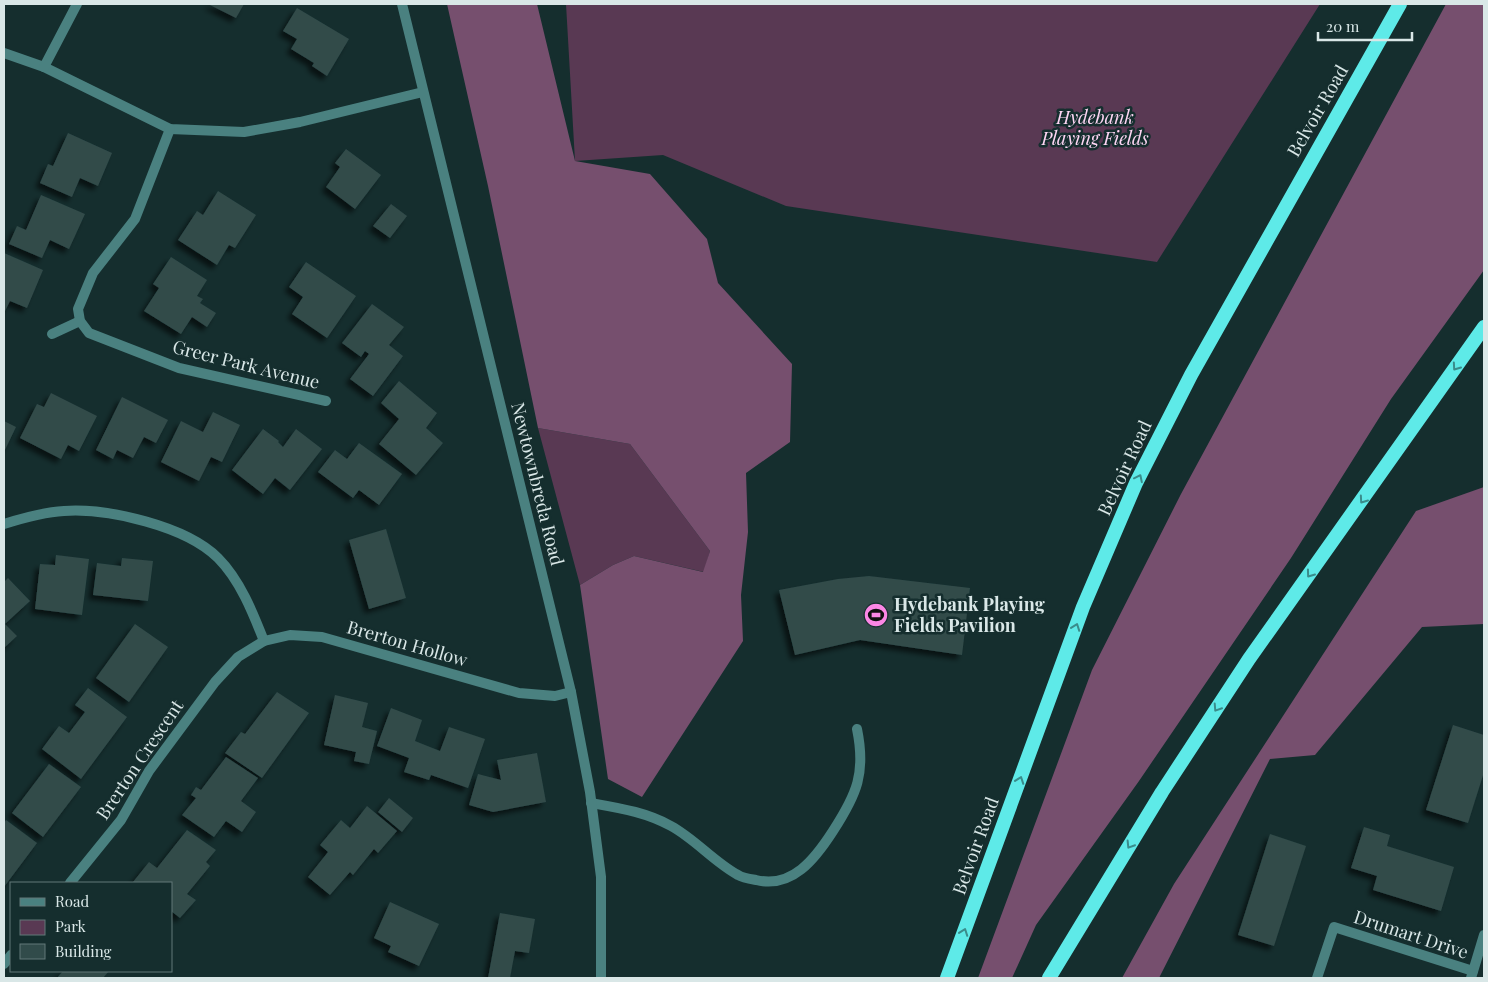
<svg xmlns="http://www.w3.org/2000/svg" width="1488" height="982" viewBox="0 0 1488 982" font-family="'Playfair Display',serif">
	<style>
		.green { fill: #593953 }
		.forest { fill: #764f6e }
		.building { fill: #314b4a; filter: url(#shadow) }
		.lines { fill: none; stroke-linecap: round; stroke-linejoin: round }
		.service { stroke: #4a8180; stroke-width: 10 }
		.minor { stroke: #4a8180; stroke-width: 10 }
		.tertiary { stroke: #4a8180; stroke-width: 10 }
		.trunk { stroke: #5eeae8; stroke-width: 14 }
		.oneway { stroke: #3a8c8b }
		.labels { text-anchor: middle; stroke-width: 5; stroke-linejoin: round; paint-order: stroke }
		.street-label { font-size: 18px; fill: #d9e7e7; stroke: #152e2e }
		.park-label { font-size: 18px; font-style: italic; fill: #fed6f4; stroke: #152e2e }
		.poi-label { font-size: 18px; font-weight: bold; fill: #d9e7e7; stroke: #152e2e; text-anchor: start }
	</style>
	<defs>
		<filter id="shadow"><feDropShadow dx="-4.5" dy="4.5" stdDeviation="2.5" flood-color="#0009"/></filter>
	</defs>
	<rect width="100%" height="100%" fill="#152e2e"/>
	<g class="green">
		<path d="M 566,4 L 1320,4 L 1157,262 L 786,206 L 663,155 L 575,161 Z"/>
		<path d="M 538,428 L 630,444 L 710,551 L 704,572 L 634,556 L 613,565 L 580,585 Z"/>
	</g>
	<g class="forest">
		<path d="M 447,4 L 537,4 L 575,161 L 650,174 L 707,239 L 718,283 L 792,364 L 790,442 L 746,473 L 748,532 L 741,595 L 743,641 L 642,797 L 608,779 L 580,585 L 613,565 L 634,556 L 703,572 L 710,551 L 630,444 L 538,428 L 488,186 Z"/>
		<path d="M 1446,4 L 1484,4 L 1484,270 L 1391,399 L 1291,558 L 1139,781 L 1036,925 L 1012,978 L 978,978 L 1092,670 L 1181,494 Z"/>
		<path d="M 1484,487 L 1484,624 L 1422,627 L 1315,755 L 1270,759 L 1159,978 L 1122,978 L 1174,884 L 1416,511 Z"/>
	</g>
	<g class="building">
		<path d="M 208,4 L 244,4 L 236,18 Z"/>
		<path d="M 297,8 L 349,39 L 327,76 L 312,66 L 314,63 L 291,49 L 297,39 L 283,31 Z"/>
		<path d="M 68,133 L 112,153 L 98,186 L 80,178 L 72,197 L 40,183 L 48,164 L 53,166 Z"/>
		<path d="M 346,149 L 381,175 L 355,209 L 326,187 L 340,167 L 335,163 Z"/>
		<path d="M 218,191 L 256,215 L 235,248 L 229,245 L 217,265 L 178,240 L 197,211 L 203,215 Z"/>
		<path d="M 41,195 L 85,214 L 69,249 L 50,240 L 42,258 L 9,244 L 17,226 L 26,230 Z"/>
		<path d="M 391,204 L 407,216 L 390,238 L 373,226 Z"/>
		<path d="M 4,253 L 43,270 L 27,308 L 10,301 L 4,313 Z"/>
		<path d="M 171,257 L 207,280 L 197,296 L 203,299 L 200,303 L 216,313 L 207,327 L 192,317 L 181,334 L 144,311 L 159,288 L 153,284 Z"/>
		<path d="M 306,262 L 356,296 L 327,338 L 292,314 L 303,297 L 289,287 Z"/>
		<path d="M 372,304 L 404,327 L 389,345 L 403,356 L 373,396 L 350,379 L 369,354 L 365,351 L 361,357 L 342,343 Z"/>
		<path d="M 399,381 L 437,413 L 426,428 L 443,443 L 416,475 L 379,444 L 399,419 L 381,403 Z"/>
		<path d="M 51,393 L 97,416 L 79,451 L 68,445 L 61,459 L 20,438 L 37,404 L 44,407 Z"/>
		<path d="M 122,397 L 168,420 L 156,443 L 144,437 L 133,458 L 117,450 L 113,459 L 96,450 Z"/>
		<path d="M 213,412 L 240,425 L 222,462 L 211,457 L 199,481 L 161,462 L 181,421 L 203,432 Z"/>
		<path d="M 4,421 L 16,427 L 4,452 Z"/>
		<path d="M 263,429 L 279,441 L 278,442 L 283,447 L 296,429 L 322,449 L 290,490 L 275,478 L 263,494 L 232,470 Z"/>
		<path d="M 359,443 L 402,474 L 379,505 L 359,490 L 353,498 L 318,472 L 335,450 L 347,459 Z"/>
		<path d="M 386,529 L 406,598 L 369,609 L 349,540 Z"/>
		<path d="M 56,555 L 89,559 L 82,615 L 35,609 L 40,564 L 55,565 Z"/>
		<path d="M 122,558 L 153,561 L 148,601 L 93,595 L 97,563 L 121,566 Z"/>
		<path d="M 869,576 L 970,588 L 962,655 L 860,640 L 795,655 L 779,590 L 838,579 Z"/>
		<path d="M 8,578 L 30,601 L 5,624 L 17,636 L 4,648 L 4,582 Z"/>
		<path d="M 135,624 L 168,647 L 129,702 L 96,678 Z"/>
		<path d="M 88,688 L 127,717 L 81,779 L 42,749 L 59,726 L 69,733 L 85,712 L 75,705 Z"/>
		<path d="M 277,692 L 309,713 L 262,778 L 225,753 L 241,732 L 245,734 Z"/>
		<path d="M 335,695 L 368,703 L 362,727 L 377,731 L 369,764 L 354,761 L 356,752 L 324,745 Z"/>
		<path d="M 391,708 L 422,720 L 415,741 L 440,751 L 449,727 L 485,739 L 468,788 L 431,775 L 429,780 L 404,772 L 409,758 L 377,746 Z"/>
		<path d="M 1453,725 L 1484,735 L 1484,772 L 1468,823 L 1426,810 Z"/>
		<path d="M 537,753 L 546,802 L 493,812 L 469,805 L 478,774 L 501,780 L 497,760 Z"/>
		<path d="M 226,757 L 258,778 L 241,801 L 256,812 L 242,832 L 226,821 L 214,837 L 182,815 L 196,798 L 191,795 L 196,787 L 201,790 Z"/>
		<path d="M 49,764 L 81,787 L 43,837 L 12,813 Z"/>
		<path d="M 389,798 L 413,818 L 402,832 L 378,812 Z"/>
		<path d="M 367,806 L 397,831 L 378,853 L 374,849 L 353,875 L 350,872 L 330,895 L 308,877 L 328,852 L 320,845 L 341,820 L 350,828 Z"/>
		<path d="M 6,820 L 37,843 L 4,887 L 4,823 Z"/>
		<path d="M 1364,827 L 1390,835 L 1387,846 L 1454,867 L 1441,911 L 1373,890 L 1377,876 L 1351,868 Z"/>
		<path d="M 187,830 L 216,850 L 206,862 L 210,866 L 187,894 L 196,900 L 180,918 L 171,911 L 171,883 L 133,882 L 149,862 L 157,868 Z"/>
		<path d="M 1270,834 L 1306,846 L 1274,946 L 1238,935 Z"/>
		<path d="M 390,902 L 439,924 L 419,966 L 388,952 L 391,946 L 374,938 Z"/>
		<path d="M 500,913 L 535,919 L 529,953 L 515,951 L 510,978 L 488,978 Z"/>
		<path d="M 63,971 L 109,971 L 103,978 L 57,978 Z"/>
	</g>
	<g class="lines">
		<path class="service" d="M 591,803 C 619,808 646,812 671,826 C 695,839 714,862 738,875 C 743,878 750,879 756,880 C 792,889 815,859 833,831 C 857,794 866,773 857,729"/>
		<g class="minor">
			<path d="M 4,53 L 44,67 L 170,129 L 244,132 L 300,122 L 423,92"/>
			<path d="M 44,67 L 77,4"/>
			<path d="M 170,129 L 135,219 L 93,273 L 78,309 L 80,321 L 89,333 L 179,368 L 326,401"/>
			<path d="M 52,334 L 80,321"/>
			<path d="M 4,524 C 23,518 43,512 64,511 C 108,508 186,526 218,558 C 240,580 253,613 264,641"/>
			<path d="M 70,883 L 121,820 L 149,771 L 215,682 L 238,657 L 264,641 L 290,635 L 322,637 L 519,693 L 555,696 L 571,692"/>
			<path d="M 4,964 L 11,955"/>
			<path d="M 1317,978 L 1334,927 L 1473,971"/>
			<path d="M 1471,978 L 1484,935"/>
		</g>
		<path class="tertiary" d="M 402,4 L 571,692 L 590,792 L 601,877 L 601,978"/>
		<g class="trunk">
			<path d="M 947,978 L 1083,607 L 1136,483 L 1191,375 L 1400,4"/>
			<path d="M 1049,978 L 1162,792 L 1249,659 L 1484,327"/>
		</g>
	</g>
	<defs><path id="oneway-chevron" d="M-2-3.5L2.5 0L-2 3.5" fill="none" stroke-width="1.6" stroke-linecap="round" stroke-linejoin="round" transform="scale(1.25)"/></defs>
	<g class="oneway">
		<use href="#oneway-chevron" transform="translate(1456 367) rotate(125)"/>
		<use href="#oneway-chevron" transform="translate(1139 478) rotate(-64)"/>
		<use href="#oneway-chevron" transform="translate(1363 500) rotate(125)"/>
		<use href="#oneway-chevron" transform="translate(1310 574) rotate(126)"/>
		<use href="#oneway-chevron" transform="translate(1076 627) rotate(-70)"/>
		<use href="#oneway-chevron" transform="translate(1217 708) rotate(123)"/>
		<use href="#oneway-chevron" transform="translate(1020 780) rotate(-70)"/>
		<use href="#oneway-chevron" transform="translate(1130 845) rotate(122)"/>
		<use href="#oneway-chevron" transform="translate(964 932) rotate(-70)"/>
	</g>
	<defs>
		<g id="stadium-disc" transform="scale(1.25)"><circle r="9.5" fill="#fb87e5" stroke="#152e2e"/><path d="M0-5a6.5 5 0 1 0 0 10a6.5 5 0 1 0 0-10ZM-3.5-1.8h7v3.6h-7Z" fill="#111"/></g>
	</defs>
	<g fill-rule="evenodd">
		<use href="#stadium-disc" x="876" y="615"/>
	</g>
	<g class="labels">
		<g class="street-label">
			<text transform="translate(1318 111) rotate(-60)" y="6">Belvoir Road</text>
			<text transform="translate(246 365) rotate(14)" y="6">Greer Park Avenue</text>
			<text transform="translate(1125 468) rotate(-65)" y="6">Belvoir Road</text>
			<text transform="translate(537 484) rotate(76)" y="6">Newtownbreda Road</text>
			<text transform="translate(407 644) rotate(16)" y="6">Brerton Hollow</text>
			<text transform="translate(140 760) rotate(-56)" y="6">Brerton Crescent</text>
			<text transform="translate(976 846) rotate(-70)" y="6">Belvoir Road</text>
			<text transform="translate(1411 935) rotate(18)" y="6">Drumart Drive</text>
		</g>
		<g class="park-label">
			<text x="1095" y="124">Hydebank<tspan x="1095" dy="21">Playing Fields</tspan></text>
		</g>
		<g class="poi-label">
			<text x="894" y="611">Hydebank Playing<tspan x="894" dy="21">Fields Pavilion</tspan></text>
		</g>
	</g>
	<rect width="1488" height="982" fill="none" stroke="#d9e7e7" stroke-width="10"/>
	<rect x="10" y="882" width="162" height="90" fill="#152e2e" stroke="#637878"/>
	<rect x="20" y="898" width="25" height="8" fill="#4a8180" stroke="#637878"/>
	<text x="55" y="907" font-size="15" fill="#d9e7e7">Road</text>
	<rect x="20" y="920" width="25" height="15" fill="#593953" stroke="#637878"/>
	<text x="55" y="932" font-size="15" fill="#d9e7e7">Park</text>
	<rect x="20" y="944" width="25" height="15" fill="#314b4a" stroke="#637878"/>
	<text x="55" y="957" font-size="15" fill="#d9e7e7">Building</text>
	<path d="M1318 32v8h94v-8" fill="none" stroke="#d9e7e7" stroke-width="2.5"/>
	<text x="1326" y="32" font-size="15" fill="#d9e7e7" stroke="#152e2e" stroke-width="4" paint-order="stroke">20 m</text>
</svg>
